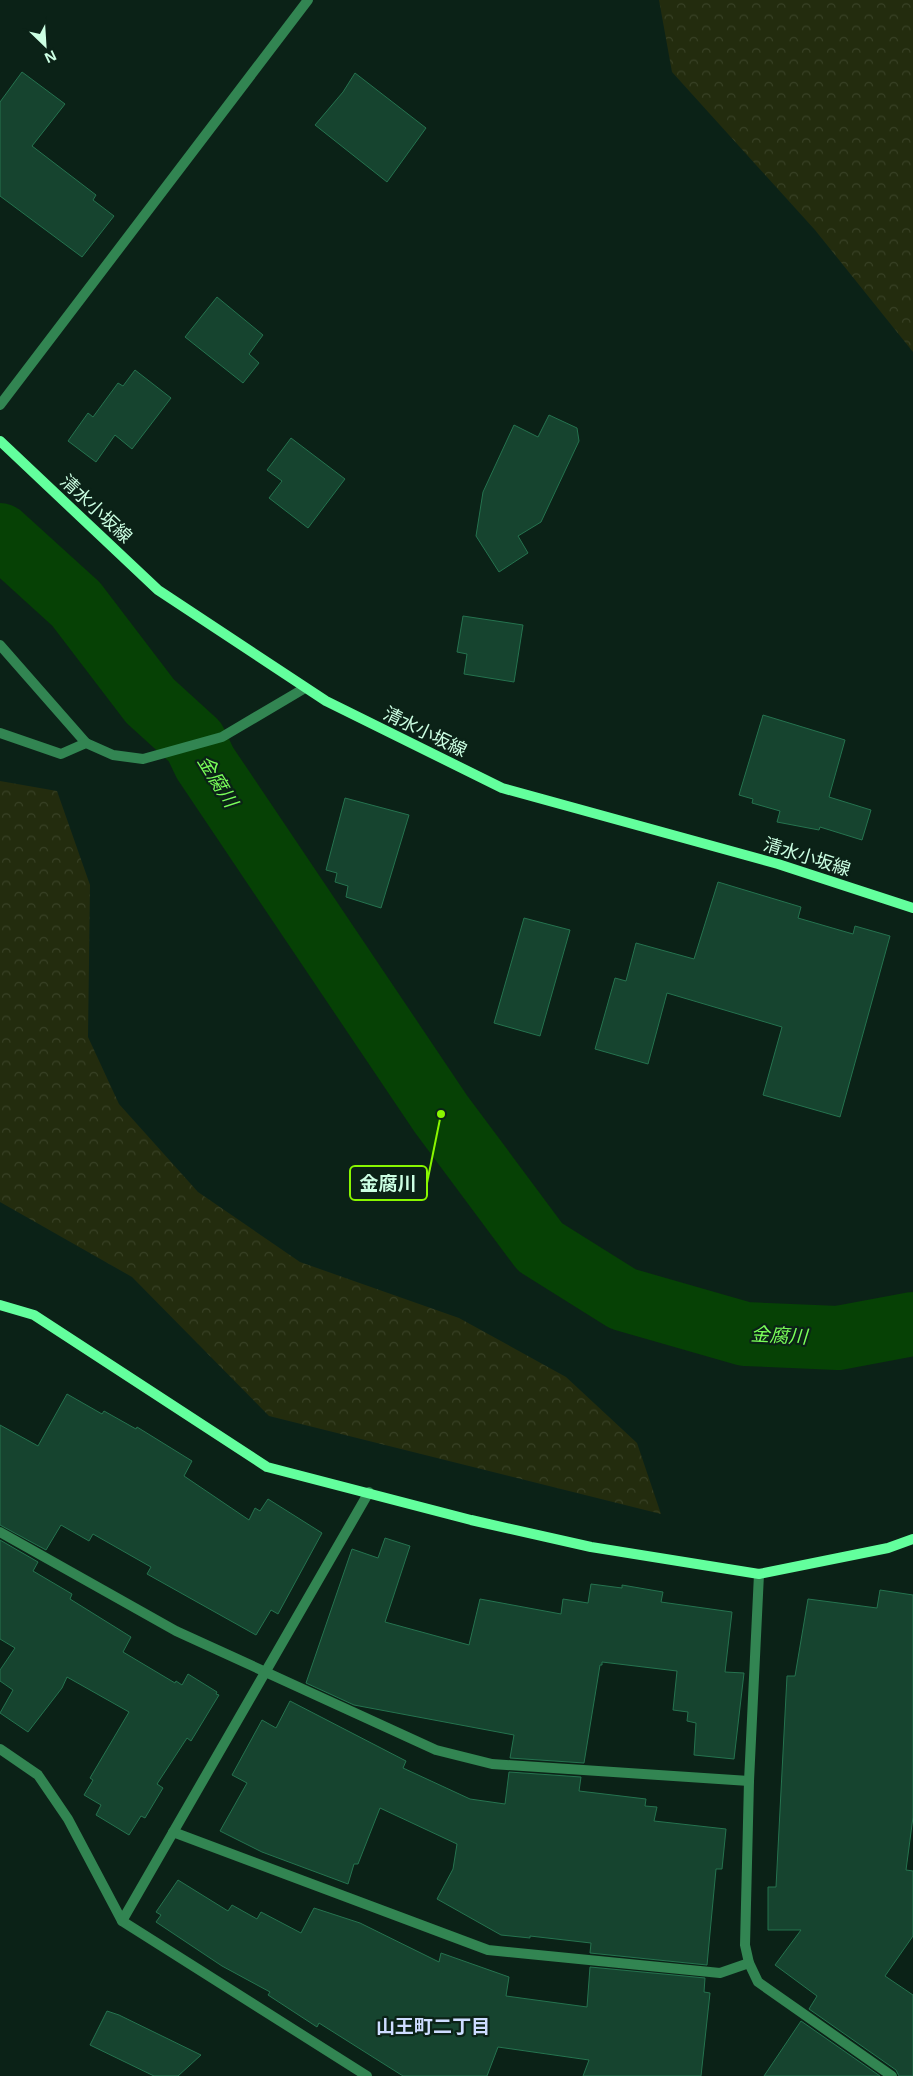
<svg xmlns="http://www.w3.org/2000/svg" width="913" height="2076" viewBox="0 0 913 2076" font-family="'Noto Sans','Noto Sans JP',sans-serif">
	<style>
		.forest { fill: url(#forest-crowns) }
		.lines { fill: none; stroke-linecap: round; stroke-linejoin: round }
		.river { stroke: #064105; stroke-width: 64 }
		.building { fill: #16442f; stroke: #25734f }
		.street { stroke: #328552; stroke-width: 10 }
		.secondary { stroke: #63ff9d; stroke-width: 10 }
		.labels { text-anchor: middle; stroke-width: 4.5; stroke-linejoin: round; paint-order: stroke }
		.street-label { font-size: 18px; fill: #ccffe3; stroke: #0b2217 }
		.water-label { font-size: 19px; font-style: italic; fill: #7aff5a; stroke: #0b2217 }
		.neighbourhood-label { font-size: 19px; font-weight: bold; fill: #cedcff; stroke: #0b2217 }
		.leader { fill: none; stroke: #89f700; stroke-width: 2 }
		.callout-dot { fill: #89f700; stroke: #0b2217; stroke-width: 2 }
		.callout { fill: #0b2217; stroke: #89f700; stroke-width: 2 }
		.callout-label { font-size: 19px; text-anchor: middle; font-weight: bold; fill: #ccffe3 }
	</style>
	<defs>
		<pattern id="forest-crowns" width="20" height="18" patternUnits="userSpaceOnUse" patternTransform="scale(1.25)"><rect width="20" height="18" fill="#232c0e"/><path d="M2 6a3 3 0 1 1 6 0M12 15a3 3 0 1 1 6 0" fill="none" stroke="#384125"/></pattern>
	</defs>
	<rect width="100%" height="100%" fill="#0b2217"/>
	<g class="forest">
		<path d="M 659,0 L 913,0 L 913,352 L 815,230 L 672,72 Z"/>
		<path d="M 0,781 L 57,791 L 90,885 L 88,1037 L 119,1104 L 198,1192 L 300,1262 L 459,1318 L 566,1377 L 637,1443 L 661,1514 L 269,1416 L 132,1277 L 0,1202 Z"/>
	</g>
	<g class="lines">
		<path class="river" d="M 0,535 L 76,604 L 150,701 L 195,742 L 205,763 L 441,1114 L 540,1247 L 623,1299 L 745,1334 L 838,1338 L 913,1324"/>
	</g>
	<g class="building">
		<path d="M 22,72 L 65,104 L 32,146 L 96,195 L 93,200 L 114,216 L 82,257 L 0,196 L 0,102 Z"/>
		<path d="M 355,73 L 426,128 L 387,182 L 315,125 L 343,92 Z"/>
		<path d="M 217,297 L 263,335 L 249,354 L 259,363 L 243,383 L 185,337 Z"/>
		<path d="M 135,370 L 171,398 L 132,449 L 115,435 L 96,462 L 68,441 L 88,413 L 93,417 L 118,383 L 123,386 Z"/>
		<path d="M 549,415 L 577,428 L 579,441 L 541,522 L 518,536 L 528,553 L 499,572 L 476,536 L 483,492 L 514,425 L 538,437 Z"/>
		<path d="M 291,438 L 345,479 L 308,528 L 269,498 L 282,481 L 267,470 Z"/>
		<path d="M 463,616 L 523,625 L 514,682 L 464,674 L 467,654 L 457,652 Z"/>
		<path d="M 763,715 L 845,740 L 829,797 L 871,810 L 862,840 L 820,827 L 819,830 L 777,822 L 780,811 L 752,803 L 753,799 L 739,795 Z"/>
		<path d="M 345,798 L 409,815 L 381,908 L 346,897 L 348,886 L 335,882 L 337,873 L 326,870 Z"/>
		<path d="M 718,882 L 801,907 L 798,918 L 853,934 L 855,926 L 890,936 L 840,1117 L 763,1095 L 782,1027 L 667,993 L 648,1064 L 595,1049 L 615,978 L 626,981 L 636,943 L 694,959 Z"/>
		<path d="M 524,918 L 570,930 L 540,1036 L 494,1023 Z"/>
		<path d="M 67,1394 L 102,1414 L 104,1411 L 136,1429 L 137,1427 L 192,1461 L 184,1476 L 249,1520 L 255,1508 L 260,1511 L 268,1499 L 322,1533 L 278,1614 L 271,1610 L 256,1635 L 147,1574 L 151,1567 L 93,1534 L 89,1541 L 61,1525 L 46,1550 L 0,1525 L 0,1425 L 38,1446 Z"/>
		<path d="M 385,1538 L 410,1546 L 385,1622 L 469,1645 L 480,1599 L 561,1614 L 563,1599 L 588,1603 L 591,1584 L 622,1588 L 622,1585 L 663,1592 L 661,1602 L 732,1612 L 725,1672 L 744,1673 L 734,1759 L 694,1755 L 696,1723 L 687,1721 L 688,1712 L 673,1710 L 677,1671 L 602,1662 L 602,1665 L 600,1665 L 584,1763 L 510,1758 L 514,1735 L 354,1705 L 306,1683 L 352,1549 L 378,1558 Z"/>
		<path d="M 0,1540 L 38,1562 L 33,1571 L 72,1594 L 70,1599 L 131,1637 L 123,1652 L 175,1683 L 176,1681 L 182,1685 L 188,1674 L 217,1692 L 216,1694 L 219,1695 L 191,1741 L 187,1738 L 157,1784 L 163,1788 L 145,1818 L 141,1816 L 129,1835 L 96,1815 L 101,1805 L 84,1795 L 93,1780 L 90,1778 L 129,1712 L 67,1677 L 62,1688 L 28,1732 L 0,1713 L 13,1690 L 0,1681 L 0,1670 L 15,1648 L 0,1639 Z"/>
		<path d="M 880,1590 L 913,1595 L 913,1817 L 906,1870 L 913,1871 L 913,1936 L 885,1976 L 913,1995 L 913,2076 L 899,2076 L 896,2070 L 809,2009 L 817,1996 L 775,1965 L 801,1930 L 768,1930 L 768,1887 L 776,1887 L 787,1676 L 795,1676 L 808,1599 L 877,1608 Z"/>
		<path d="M 290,1701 L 406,1761 L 403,1768 L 470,1799 L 505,1804 L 509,1772 L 581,1777 L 579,1791 L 646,1799 L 645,1806 L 657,1807 L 654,1821 L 726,1829 L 722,1869 L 716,1869 L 707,1965 L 590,1953 L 591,1943 L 530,1936 L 530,1938 L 501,1935 L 437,1899 L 453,1869 L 457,1844 L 380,1808 L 358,1864 L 354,1864 L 348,1884 L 262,1852 L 220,1831 L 247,1783 L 232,1775 L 262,1720 L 276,1728 Z"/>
		<path d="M 178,1880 L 228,1911 L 232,1905 L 257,1919 L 261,1912 L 301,1933 L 314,1908 L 360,1923 L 439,1962 L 441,1953 L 509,1977 L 506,1996 L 587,2007 L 590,1967 L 705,1978 L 704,1992 L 710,1993 L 701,2076 L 583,2076 L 589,2060 L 498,2047 L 487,2076 L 403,2076 L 319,2023 L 317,2027 L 268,1995 L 270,1992 L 222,1966 L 156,1922 L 161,1915 L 156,1912 Z"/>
		<path d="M 107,2011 L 119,2015 L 201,2055 L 178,2076 L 154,2076 L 90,2045 Z"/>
		<path d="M 801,2021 L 880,2076 L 764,2076 Z"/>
	</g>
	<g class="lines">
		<g class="street">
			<path d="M 0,405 L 308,0"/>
			<path d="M 0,645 L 86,743 L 113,755 L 143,759 L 222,737 L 305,688"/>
			<path d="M 0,733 L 61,754 L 86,743"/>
			<path d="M 0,1532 L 176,1631 L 436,1750 L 492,1764 L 749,1781"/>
			<path d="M 759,1574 L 749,1781 L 745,1945 L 749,1963 L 758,1982 L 892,2076"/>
			<path d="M 0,1749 L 38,1775 L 68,1819 L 122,1921 L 367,2076"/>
			<path d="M 173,1832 L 488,1950 L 720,1973 L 749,1963"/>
			<path d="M 122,1921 L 369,1492"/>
		</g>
		<g class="secondary">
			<path d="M 0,441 L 158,590 L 326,701 L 502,788 L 778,864 L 913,908"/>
			<path d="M 0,1305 L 34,1315 L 267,1467 L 471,1520 L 591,1547 L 759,1574 L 888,1548 L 913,1539"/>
		</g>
	</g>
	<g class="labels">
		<g class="street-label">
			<text transform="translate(96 509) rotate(43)" y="6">清水小坂線</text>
			<text transform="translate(425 732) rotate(26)" y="6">清水小坂線</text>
			<text transform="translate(807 857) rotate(17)" y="6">清水小坂線</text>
		</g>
		<g class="water-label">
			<text transform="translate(218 781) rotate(58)" y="7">金腐川</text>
			<text transform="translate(779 1335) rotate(3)" y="7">金腐川</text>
		</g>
		<g class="neighbourhood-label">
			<text x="433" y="2033">山王町二丁目</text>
		</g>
	</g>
	<path class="leader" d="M441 1114L427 1183"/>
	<circle class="callout-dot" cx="441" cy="1114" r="5"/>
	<rect class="callout" x="350" y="1166" width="77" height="34" rx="5"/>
	<g class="callout-label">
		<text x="388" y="1190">金腐川</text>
	</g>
	<g transform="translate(45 45) rotate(155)" stroke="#0b2217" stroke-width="4" paint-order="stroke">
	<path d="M0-4L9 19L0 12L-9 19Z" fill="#ccffe3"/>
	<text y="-8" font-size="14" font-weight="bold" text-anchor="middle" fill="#ccffe3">N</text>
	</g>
</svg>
